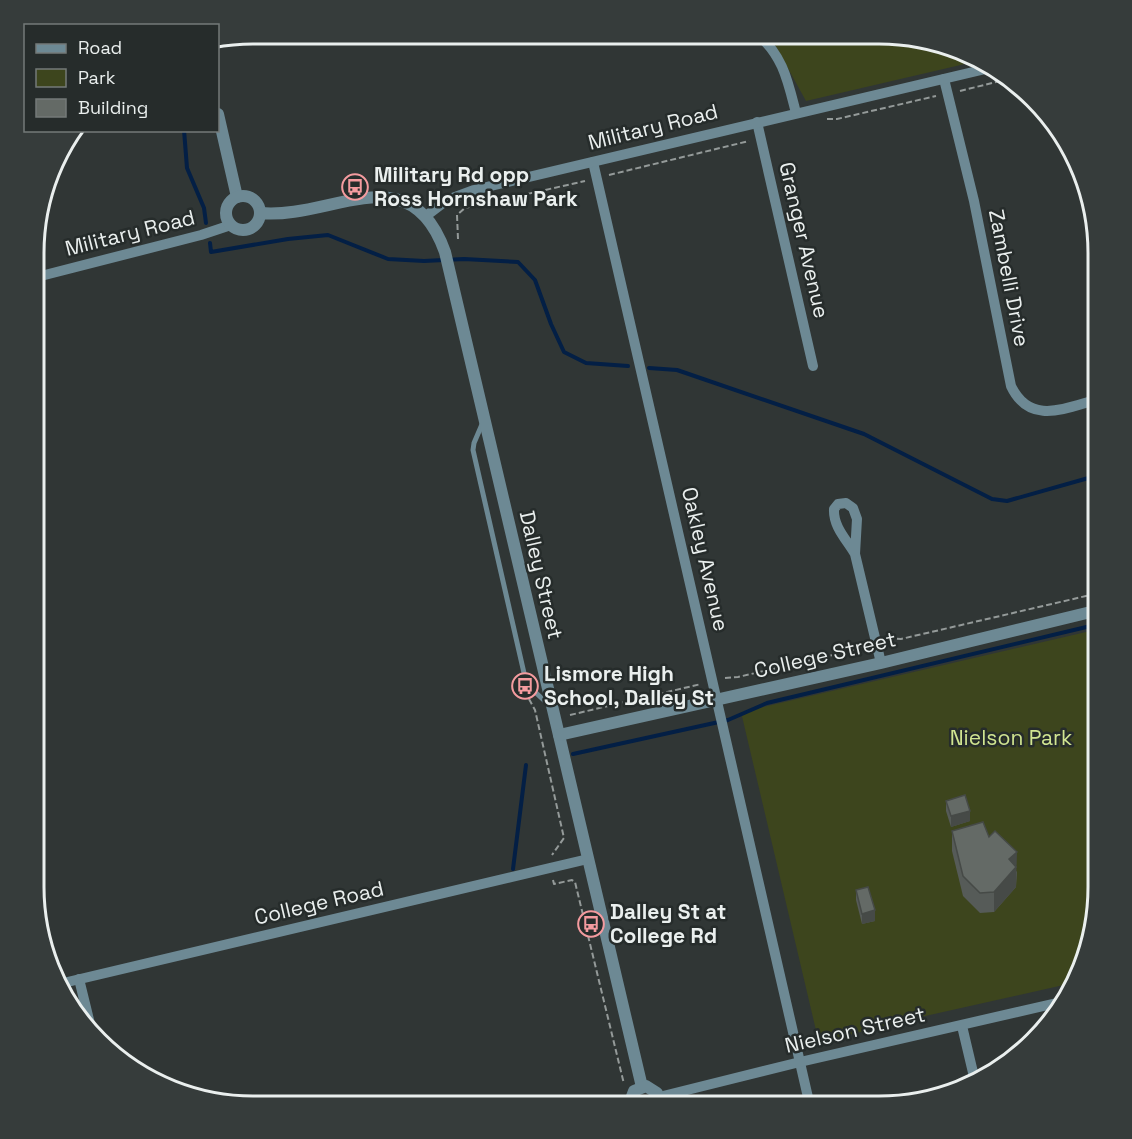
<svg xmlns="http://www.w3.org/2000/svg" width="1132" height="1139" viewBox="0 0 1132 1139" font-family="'Space Grotesk',sans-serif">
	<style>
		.green { fill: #3d451d }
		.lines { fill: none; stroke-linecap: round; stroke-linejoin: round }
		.stream { stroke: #031f45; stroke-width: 4 }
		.path { stroke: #949a99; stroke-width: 2; stroke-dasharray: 6 3; stroke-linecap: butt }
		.service { stroke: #6d8994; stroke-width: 5 }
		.minor { stroke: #6d8994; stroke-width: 10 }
		.tertiary { stroke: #6d8994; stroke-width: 12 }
		.wall { fill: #565b58 }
		.shaded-wall { fill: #464a47 }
		.building { fill: #646a66; stroke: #464a47; stroke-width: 1.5 }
		.labels { text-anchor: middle; stroke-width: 5; stroke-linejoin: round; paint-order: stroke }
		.street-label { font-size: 21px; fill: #eaefee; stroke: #262c2b }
		.poi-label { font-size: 21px; font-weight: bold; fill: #eaefee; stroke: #262c2b; text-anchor: start }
		.park-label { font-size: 21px; fill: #d1e591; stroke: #262c2b }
		.rim { fill: none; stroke: #eaefee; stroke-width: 3 }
	</style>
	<rect width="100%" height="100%" fill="#303635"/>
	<g class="green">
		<path d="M 763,34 L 908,35 L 982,60 L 806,101 L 774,43 Z"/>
		<path d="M 1099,629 L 1099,901 L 1077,982 L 894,1023 L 819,1043 L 741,712 Z"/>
	</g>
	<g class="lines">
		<g class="stream">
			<path d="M 184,130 L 187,168 L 204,208 L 206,223"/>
			<path d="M 210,243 L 211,252 L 288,239 L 328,235 L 388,259 L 424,261 L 464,259 L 518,262 L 535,280 L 551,324 L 564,352 L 586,363 L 628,366"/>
			<path d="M 649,368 L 677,370 L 864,434 L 992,499 L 1007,501 L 1099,475"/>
			<path d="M 573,754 L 728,720 L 767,703 L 1099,624"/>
			<path d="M 513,869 L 526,765"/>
		</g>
		<g class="path">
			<path d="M 960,91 L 1008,79"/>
			<path d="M 827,119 L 837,119 L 936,96"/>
			<path d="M 609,175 L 749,141"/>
			<path d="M 458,239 L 457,215 L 465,208 L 585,181"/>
			<path d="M 888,638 L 901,639 L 1099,593"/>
			<path d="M 725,678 L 738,677 L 859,649 L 864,644"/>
			<path d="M 529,699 L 535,710 L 564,838 L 552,855"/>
			<path d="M 570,715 L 701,684"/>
			<path d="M 553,880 L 554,884 L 572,880 L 575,882 L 624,1084"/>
		</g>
		<path class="service" d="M 483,422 L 474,443 L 473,450 L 524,673 L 534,691 L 549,705"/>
		<g class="minor">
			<path d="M 757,34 C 783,55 788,82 796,113"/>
			<path d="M 944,79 L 974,201 L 1011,386 C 1030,426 1065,408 1099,399"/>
			<path d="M 757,122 L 813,366"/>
			<path d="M 593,162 L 810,1106"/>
			<path d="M 426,216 L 447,200 L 474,190 L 994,67"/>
			<path d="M 37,277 L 201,235 L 231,225"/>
			<path d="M 855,554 C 847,540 833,527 834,509 L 838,504 L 846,503 L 853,508 L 857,519 L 855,554 L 881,663"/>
			<path d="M 79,979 L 92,1032"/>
			<path d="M 59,984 L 588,859"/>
			<path d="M 962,1026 L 975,1081"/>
			<path d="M 659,1097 L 800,1062 L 1061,1002"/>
		</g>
		<g class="tertiary">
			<path d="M 218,114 L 237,197"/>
			<circle cx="243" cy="213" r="17"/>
			<path d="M 260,213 C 331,220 410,153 445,252 L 642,1087"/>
			<path d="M 559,735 L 881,663 L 1099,610"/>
			<path d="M 632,1106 L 631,1099 L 634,1091 L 646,1086 L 657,1093 L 658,1106"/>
		</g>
	</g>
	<g class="wall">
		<path d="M 946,801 L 970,821 L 951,827 L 946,811 Z"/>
		<path d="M 952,831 L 989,837 L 1017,872 L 1016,887 L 994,912 L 980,913 L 963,896 L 952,851 Z"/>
		<path d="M 856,890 L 875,921 L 862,924 L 856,900 Z"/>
	</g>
	<g class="shaded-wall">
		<path d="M 970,811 L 970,821 L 951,827 L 951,816 Z"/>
		<path d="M 1017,852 L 1016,887 L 994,912 L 994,892 L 1009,859 Z"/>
		<path d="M 875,910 L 875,921 L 862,924 L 862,914 Z"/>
	</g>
	<g class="building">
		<path d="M 965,795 L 970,811 L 951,816 L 946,801 Z"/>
		<path d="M 983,822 L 989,837 L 995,831 L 1017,852 L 1009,859 L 1016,867 L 994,892 L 980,893 L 963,876 L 952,831 Z"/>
		<path d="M 868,887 L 875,910 L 862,914 L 856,890 Z"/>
	</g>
	<defs>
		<g id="bus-ring" transform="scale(1.35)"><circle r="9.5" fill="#262c2b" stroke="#f49b9f" stroke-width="1.5"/><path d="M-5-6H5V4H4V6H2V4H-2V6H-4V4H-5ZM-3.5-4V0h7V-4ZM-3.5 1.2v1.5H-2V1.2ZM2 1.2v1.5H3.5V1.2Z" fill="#f49b9f"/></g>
	</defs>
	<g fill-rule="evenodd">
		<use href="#bus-ring" x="355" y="187"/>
		<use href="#bus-ring" x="525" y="686"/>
		<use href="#bus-ring" x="591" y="924"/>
	</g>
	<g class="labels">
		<g class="street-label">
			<text transform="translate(653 127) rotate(-14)" y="7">Military Road</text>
			<text transform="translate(130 233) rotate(-14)" y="7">Military Road</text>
			<text transform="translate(804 240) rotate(77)" y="7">Granger Avenue</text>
			<text transform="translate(1009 278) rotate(79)" y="7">Zambelli Drive</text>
			<text transform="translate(705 559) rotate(77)" y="7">Oakley Avenue</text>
			<text transform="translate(541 575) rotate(77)" y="7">Dalley Street</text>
			<text transform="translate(825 655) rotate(-13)" y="7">College Street</text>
			<text transform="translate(319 903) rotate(-13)" y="7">College Road</text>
			<text transform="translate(855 1030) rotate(-13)" y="7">Nielson Street</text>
		</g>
		<g class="poi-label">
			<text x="374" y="182">Military Rd opp<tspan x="374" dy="24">Ross Hornshaw Park</tspan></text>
			<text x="544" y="681">Lismore High<tspan x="544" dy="24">School, Dalley St</tspan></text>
			<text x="610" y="919">Dalley St at<tspan x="610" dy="24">College Rd</tspan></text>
		</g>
		<g class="park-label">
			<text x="1011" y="745">Nielson Park</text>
		</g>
	</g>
	<path d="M0 0H1132V1139H0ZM253 44H879A209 209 0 0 1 1088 253V887A209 209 0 0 1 879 1096H253A209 209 0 0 1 44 887V253A209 209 0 0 1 253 44Z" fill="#363c3b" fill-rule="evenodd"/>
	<path class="rim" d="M253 44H879A209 209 0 0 1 1088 253V887A209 209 0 0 1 879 1096H253A209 209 0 0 1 44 887V253A209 209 0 0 1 253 44Z"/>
	<rect x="24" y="24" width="195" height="108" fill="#262c2b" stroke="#747a79" stroke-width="1.5"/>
	<rect x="36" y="44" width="30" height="9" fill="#6d8994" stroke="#747a79" stroke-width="1.5"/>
	<text x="78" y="54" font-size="18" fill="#eaefee">Road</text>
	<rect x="36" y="69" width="30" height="18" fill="#3d451d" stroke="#747a79" stroke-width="1.5"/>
	<text x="78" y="84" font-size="18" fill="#eaefee">Park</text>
	<rect x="36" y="99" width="30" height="18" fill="#646a66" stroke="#747a79" stroke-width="1.5"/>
	<text x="78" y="114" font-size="18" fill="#eaefee">Building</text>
</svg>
